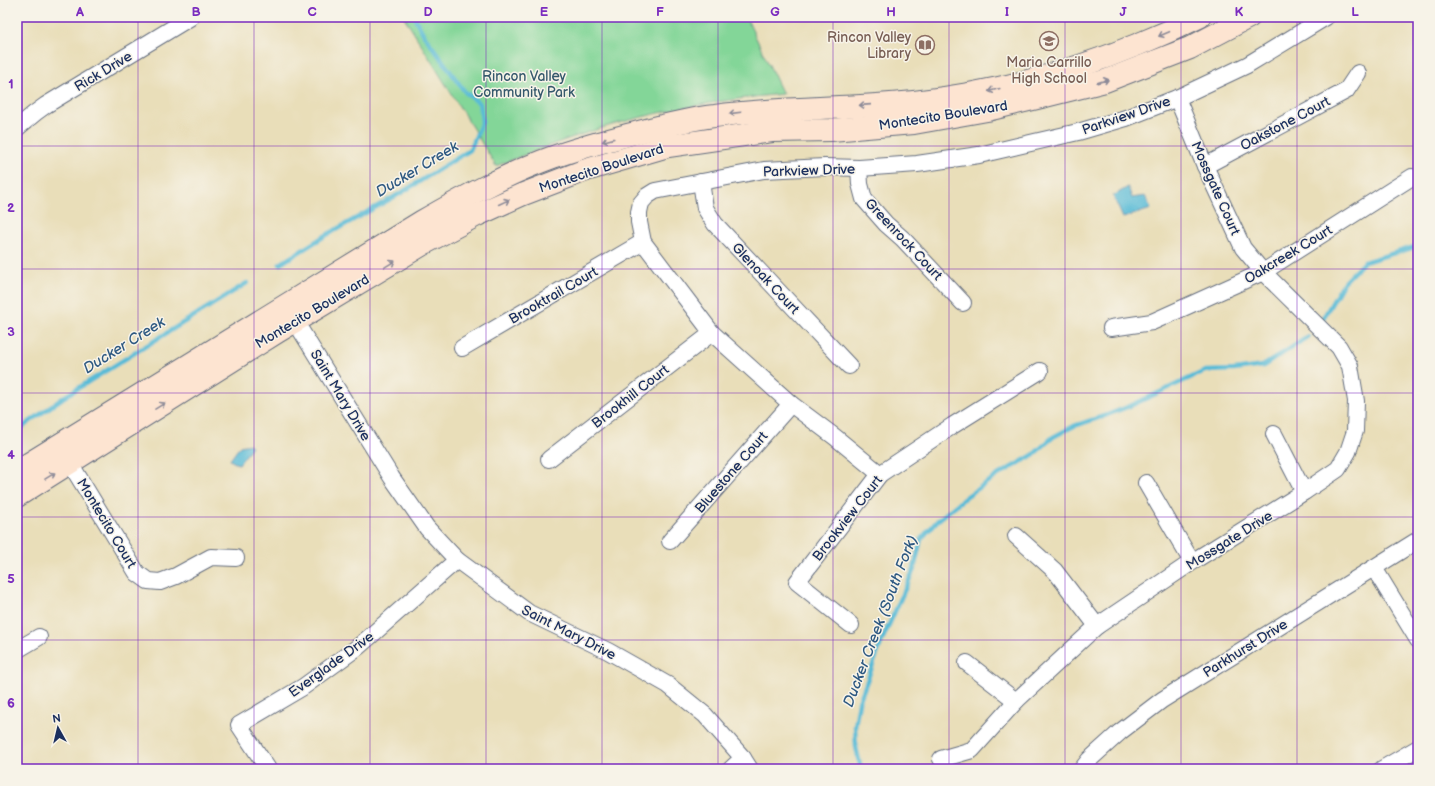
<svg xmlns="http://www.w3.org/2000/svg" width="1435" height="786" viewBox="0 0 1435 786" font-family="'Balsamiq Sans',sans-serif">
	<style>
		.green { fill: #83d698; stroke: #4f827b }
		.water { fill: #59bbd7; stroke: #3a759a }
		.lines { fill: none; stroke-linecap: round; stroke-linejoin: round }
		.stream { stroke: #59bbd7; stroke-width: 4.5 }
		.street-casing { stroke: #636c7e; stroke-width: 18 }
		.secondary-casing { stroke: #636c7e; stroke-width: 24 }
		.street { stroke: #fff; stroke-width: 16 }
		.secondary { stroke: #fde4d1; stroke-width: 22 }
		.oneway { stroke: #8c8a98 }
		.grid { fill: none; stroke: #7b2cbf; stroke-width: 1; stroke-opacity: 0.55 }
		.labels { text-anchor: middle; stroke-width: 3; stroke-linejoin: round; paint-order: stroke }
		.education-label { font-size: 14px; fill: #785e54; stroke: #f7f3e8; text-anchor: end }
		.street-label { font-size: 14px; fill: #1b2f5e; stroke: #f7f3e8 }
		.park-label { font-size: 14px; fill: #35596c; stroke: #f7f3e8 }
		.water-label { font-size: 15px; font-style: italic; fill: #2e5982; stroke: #f7f3e8 }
		.neatline { fill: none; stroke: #7b2cbf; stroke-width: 1.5 }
		.grid-label { font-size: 13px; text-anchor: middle; font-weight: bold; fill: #7b2cbf }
	</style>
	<rect width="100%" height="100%" fill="#f7f3e8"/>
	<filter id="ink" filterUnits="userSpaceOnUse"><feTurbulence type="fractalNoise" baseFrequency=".025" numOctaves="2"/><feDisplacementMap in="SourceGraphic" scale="8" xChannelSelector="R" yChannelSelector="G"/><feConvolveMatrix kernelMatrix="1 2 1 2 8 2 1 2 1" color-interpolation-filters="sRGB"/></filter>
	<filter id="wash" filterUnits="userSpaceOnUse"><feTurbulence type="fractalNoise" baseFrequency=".012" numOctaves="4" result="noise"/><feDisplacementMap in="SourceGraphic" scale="16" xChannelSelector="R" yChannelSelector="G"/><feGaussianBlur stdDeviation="0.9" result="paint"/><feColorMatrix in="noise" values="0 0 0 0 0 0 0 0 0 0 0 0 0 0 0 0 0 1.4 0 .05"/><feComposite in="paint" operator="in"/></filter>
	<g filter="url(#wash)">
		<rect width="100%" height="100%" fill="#e9deb9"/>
		<path class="green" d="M 404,17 L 746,17 L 783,94 C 715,100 645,113 580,135 C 552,144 524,155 496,166 Z"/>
		<g class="water">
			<path d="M 1128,187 L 1132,198 L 1145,196 L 1151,209 L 1123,218 L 1113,196 Z"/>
			<path d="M 250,444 L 252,446 L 246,455 L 239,464 L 235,463 L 230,460 L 240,446 Z"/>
		</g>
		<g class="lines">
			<g class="stream">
				<path d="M 280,264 L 323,237 L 401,193 L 470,150 L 482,122 L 480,104 L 465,92 L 424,35 L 414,17"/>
				<path d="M 1322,320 L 1344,282 L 1364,262 L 1418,246"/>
				<path d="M 17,431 L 64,397 L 247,283"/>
				<path d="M 861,769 L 856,747 L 855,726 L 859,702 L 883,638 L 914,569 L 921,539 L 937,521 L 967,496 L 998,475 L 1033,455 L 1053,437 L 1074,426 L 1107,415 L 1130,406 L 1205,371 L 1234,370 L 1263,366 L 1308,337"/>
			</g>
		</g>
	</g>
	<g filter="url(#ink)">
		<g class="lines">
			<g class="street-casing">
				<g id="street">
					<path d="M 17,128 L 35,113 L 46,105 L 191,17"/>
					<path d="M 1205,166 L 1346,91 L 1358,73"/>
					<path d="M 859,168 L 860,184 L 864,199 L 886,224 L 903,239 L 963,303"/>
					<path d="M 701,182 L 705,208 L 715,224 L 849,366"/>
					<path d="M 295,321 L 392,478 L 427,528 L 457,560 L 529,613 L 608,651 L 668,685 L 705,715 L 743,758 L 750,769"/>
					<path d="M 1111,328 L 1152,322 L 1263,272 L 1412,177"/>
					<path d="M 462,348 L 643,242"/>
					<path d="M 1274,434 L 1304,492"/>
					<path d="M 549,459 L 712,333"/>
					<path d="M 70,463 L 137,573 L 148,581 L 160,582 L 176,576 L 211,557 L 236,558"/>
					<path d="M 880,474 L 835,437 L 791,404 L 712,333 L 643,242 L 639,222 L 639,212 L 641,203 L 647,196 L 655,191 L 764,170 L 825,167 L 859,168 L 917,164 L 979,155 L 1078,132 L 1126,118 L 1177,98 L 1247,65 L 1326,17"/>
					<path d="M 1146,483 L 1192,562"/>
					<path d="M 1016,536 L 1055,571 L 1097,626"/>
					<path d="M 670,541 L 791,404"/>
					<path d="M 1374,568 L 1418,640"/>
					<path d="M 851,625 L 797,582 L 880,474 L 952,426 L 1040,371"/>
					<path d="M 17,650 L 39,637"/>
					<path d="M 967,663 L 1016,701"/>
					<path d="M 941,759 L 972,750 L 1016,701 L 1097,626 L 1192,562 L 1304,492 L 1338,469 L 1348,452 L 1355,431 L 1356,401 L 1350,366 L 1339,347 L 1263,272 L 1243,248 L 1205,166 L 1177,98"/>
					<path d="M 268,769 L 239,725 L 303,687 L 358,647 L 457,560"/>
					<path d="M 731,769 L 743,758"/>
					<path d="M 1082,769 L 1089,760 L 1120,732 L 1162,700 L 1418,540"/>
					<path d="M 1382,769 L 1418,748"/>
				</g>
			</g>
			<g class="secondary-casing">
				<g id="secondary">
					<path d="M 17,471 L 421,222 C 463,198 506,174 553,157 C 578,148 605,141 631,134 C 658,127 687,119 715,116 C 781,107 848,109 914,102 C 992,93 1067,74 1139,44 C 1159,36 1179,27 1199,17"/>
					<path d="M 17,496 L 277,332 L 423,244 L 477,215 L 521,195 L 586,170 L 668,146 L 772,131 L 831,130 L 914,123 L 987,110 L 1041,97 L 1105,81 L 1190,48 L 1249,17"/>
				</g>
			</g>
			<use href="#street" class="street"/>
			<use href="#secondary" class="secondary"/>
		</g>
		<defs><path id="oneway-shaft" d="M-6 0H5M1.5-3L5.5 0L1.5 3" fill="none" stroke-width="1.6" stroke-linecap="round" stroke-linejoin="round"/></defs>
		<g class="oneway">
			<use href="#oneway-shaft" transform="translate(1164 34) rotate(157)"/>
			<use href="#oneway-shaft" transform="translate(1103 81) rotate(-16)"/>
			<use href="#oneway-shaft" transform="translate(994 90) rotate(166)"/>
			<use href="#oneway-shaft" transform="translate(865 105) rotate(176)"/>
			<use href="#oneway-shaft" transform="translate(735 113) rotate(173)"/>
			<use href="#oneway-shaft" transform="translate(608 140) rotate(165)"/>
			<use href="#oneway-shaft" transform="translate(504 202) rotate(-25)"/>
			<use href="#oneway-shaft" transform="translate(390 264) rotate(-31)"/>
			<use href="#oneway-shaft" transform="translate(160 406) rotate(-32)"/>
			<use href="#oneway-shaft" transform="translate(50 476) rotate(-32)"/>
		</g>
	</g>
	<path class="grid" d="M 138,17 L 138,769M 254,17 L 254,769M 370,17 L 370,769M 486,17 L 486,769M 602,17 L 602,769M 718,17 L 718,769M 833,17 L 833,769M 949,17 L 949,769M 1065,17 L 1065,769M 1181,17 L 1181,769M 1297,17 L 1297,769M 17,146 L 1418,146M 17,269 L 1418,269M 17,393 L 1418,393M 17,517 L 1418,517M 17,640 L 1418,640"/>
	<defs>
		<g id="school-ring" transform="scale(1)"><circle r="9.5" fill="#f7f3e8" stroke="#8d6e63" stroke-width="1.5"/><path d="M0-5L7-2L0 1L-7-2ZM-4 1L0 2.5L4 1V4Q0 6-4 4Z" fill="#8d6e63"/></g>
		<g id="library-ring" transform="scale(1)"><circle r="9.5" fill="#f7f3e8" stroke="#8d6e63" stroke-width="1.5"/><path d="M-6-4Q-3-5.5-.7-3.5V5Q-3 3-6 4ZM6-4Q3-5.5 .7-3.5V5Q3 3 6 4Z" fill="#8d6e63"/></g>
	</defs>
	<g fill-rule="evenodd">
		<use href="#school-ring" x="1049" y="41"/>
		<use href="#library-ring" x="925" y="45"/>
	</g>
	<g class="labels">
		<g class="education-label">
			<text x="911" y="42">Rincon Valley<tspan x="911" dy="16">Library</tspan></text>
			<text x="1049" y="67" text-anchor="middle">Maria Carrillo<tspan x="1049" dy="16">High School</tspan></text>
		</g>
		<g class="street-label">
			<text transform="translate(103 71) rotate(-31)" y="5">Rick Drive</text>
			<text transform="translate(943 115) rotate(-9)" y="5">Montecito Boulevard</text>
			<text transform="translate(1126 115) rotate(-19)" y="5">Parkview Drive</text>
			<text transform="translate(1285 123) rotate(-28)" y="5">Oakstone Court</text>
			<text transform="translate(601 168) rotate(-18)" y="5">Montecito Boulevard</text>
			<text transform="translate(809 170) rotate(-2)" y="5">Parkview Drive</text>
			<text transform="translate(1216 188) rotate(66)" y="5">Mossgate Court</text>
			<text transform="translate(904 239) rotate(47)" y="5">Greenrock Court</text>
			<text transform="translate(1288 254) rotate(-31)" y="5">Oakcreek Court</text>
			<text transform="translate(766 278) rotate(47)" y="5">Glenoak Court</text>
			<text transform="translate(553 295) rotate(-30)" y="5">Brooktrail Court</text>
			<text transform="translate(312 311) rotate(-31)" y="5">Montecito Boulevard</text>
			<text transform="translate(341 395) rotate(59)" y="5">Saint Mary Drive</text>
			<text transform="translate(630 396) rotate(-38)" y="5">Brookhill Court</text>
			<text transform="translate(731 472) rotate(-49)" y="5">Bluestone Court</text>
			<text transform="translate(847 518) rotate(-52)" y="5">Brookview Court</text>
			<text transform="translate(107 523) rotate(59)" y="5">Montecito Court</text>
			<text transform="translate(1229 540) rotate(-32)" y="5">Mossgate Drive</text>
			<text transform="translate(569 632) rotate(27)" y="5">Saint Mary Drive</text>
			<text transform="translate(1245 648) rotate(-32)" y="5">Parkhurst Drive</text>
			<text transform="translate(331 664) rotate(-36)" y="5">Everglade Drive</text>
		</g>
		<g class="park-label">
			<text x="524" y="81">Rincon Valley<tspan x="524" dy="16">Community Park</tspan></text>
		</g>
		<g class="water-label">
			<text transform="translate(417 169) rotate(-31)" y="5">Ducker Creek</text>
			<text transform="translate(124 345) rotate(-32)" y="5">Ducker Creek</text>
			<text transform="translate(880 621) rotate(-69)" y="5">Ducker Creek (South Fork)</text>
		</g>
	</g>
	<rect width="1435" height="786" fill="none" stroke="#f7f3e8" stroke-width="44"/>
	<g transform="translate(58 728) rotate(352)" stroke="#f7f3e8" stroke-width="3" paint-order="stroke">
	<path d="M0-3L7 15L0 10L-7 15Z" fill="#1b2f5e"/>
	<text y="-6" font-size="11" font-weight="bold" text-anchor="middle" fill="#1b2f5e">N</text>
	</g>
	<rect x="22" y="22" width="1391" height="742" class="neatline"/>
	<g class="grid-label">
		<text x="80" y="16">A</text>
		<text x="196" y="16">B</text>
		<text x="312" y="16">C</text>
		<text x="428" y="16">D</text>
		<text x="544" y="16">E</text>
		<text x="660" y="16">F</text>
		<text x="775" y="16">G</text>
		<text x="891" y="16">H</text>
		<text x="1007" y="16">I</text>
		<text x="1123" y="16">J</text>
		<text x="1239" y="16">K</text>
		<text x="1355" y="16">L</text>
		<text x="11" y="88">1</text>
		<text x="11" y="212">2</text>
		<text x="11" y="336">3</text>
		<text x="11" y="459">4</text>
		<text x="11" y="583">5</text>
		<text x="11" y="707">6</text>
	</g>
</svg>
